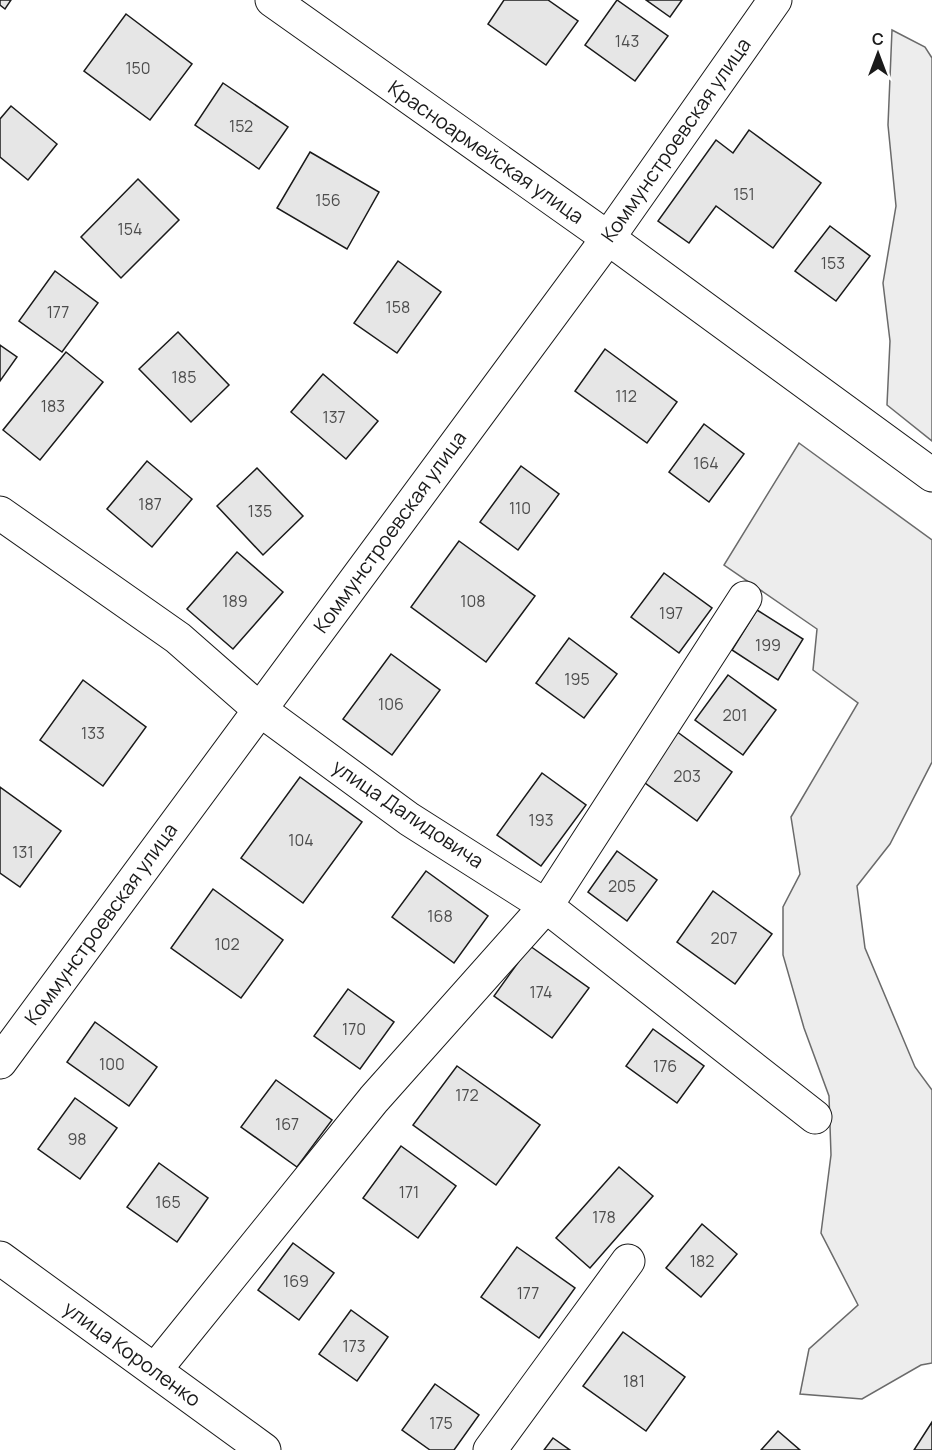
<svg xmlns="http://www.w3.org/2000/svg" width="932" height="1450" viewBox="0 0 932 1450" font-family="Manrope,sans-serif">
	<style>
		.green { fill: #ededed; stroke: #6a6a6a; stroke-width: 1.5 }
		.building { fill: #e6e6e6; stroke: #1a1a1a; stroke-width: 1.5 }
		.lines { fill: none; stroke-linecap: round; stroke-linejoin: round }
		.minor-casing { stroke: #1a1a1a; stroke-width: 35 }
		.minor { stroke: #fff; stroke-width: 33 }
		.labels { text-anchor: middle; stroke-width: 4.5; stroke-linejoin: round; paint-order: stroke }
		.number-label { font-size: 16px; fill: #4d4d4d }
		.street-label { font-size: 20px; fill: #1a1a1a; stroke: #fff }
	</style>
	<rect width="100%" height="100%" fill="#fff"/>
	<g class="green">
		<path d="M 892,30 L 925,47 L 932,58 L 932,441 L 887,405 L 890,341 L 883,283 L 896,206 L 888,125 Z"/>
		<path d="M 799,443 L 932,540 L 932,762 L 890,844 L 857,886 L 865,948 L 915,1067 L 932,1090 L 932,1363 L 921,1365 L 862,1399 L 800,1394 L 809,1349 L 858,1305 L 821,1233 L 831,1155 L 829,1096 L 804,1028 L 783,955 L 783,907 L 800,874 L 791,817 L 858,703 L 813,670 L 817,629 L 724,565 Z"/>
	</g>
	<g class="building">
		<path d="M 0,0 L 11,0 L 5,9 L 0,5 Z"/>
		<path d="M 504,0 L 548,0 L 578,21 L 546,65 L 488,24 Z"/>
		<path d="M 617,0 L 668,36 L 635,81 L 585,45 Z"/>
		<path d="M 646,0 L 682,0 L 670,17 Z"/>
		<path d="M 126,14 L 192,64 L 150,120 L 84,71 Z"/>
		<path d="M 223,83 L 288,127 L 259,169 L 195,125 Z"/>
		<path d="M 11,106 L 57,144 L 28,180 L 0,157 L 0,119 Z"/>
		<path d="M 749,130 L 821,183 L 773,248 L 716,206 L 689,243 L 658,221 L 716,140 L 733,153 Z"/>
		<path d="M 310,152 L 379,192 L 347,249 L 277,208 Z"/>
		<path d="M 138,179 L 179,220 L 121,278 L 81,237 Z"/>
		<path d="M 830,226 L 870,256 L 836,301 L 795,271 Z"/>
		<path d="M 398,261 L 441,292 L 397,353 L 354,323 Z"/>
		<path d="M 55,271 L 98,303 L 62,352 L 19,321 Z"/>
		<path d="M 178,332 L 229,385 L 191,422 L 139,369 Z"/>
		<path d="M 0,345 L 17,357 L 0,381 Z"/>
		<path d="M 605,349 L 677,402 L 647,443 L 575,391 Z"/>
		<path d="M 66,352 L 103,382 L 40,460 L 3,430 Z"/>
		<path d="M 323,374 L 378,421 L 346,459 L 291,412 Z"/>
		<path d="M 704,424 L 744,454 L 709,502 L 669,472 Z"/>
		<path d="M 147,461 L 192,499 L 152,547 L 107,509 Z"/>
		<path d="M 521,466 L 559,494 L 518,550 L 480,522 Z"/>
		<path d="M 257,468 L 303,516 L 263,555 L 217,506 Z"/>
		<path d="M 459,541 L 535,596 L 486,662 L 411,607 Z"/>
		<path d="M 237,552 L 283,592 L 233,649 L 187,609 Z"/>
		<path d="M 664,573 L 712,608 L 679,653 L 631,617 Z"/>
		<path d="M 757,610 L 803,639 L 778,680 L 732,650 Z"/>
		<path d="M 569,638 L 617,674 L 584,718 L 536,683 Z"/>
		<path d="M 391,654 L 440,690 L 392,755 L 343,719 Z"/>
		<path d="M 728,675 L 776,710 L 743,755 L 695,720 Z"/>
		<path d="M 83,680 L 146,727 L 103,786 L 40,740 Z"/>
		<path d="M 676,731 L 732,772 L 697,821 L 641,780 Z"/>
		<path d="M 542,773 L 586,805 L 541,866 L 497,835 Z"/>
		<path d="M 300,777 L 362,822 L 303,903 L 241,858 Z"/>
		<path d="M 0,787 L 61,831 L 20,887 L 0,873 Z"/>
		<path d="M 617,851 L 657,880 L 627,921 L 588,892 Z"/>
		<path d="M 426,871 L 488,916 L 454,963 L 392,917 Z"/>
		<path d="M 213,889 L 283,940 L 241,998 L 171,948 Z"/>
		<path d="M 713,891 L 772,934 L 735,984 L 677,942 Z"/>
		<path d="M 530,946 L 589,988 L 552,1038 L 494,996 Z"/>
		<path d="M 348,989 L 394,1022 L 360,1069 L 314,1036 Z"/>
		<path d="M 95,1022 L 157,1067 L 129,1106 L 67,1062 Z"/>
		<path d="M 653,1029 L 704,1066 L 677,1103 L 626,1066 Z"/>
		<path d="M 457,1066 L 540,1125 L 496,1185 L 413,1125 Z"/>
		<path d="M 276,1080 L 332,1120 L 297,1167 L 241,1127 Z"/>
		<path d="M 75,1098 L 117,1128 L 80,1179 L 38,1149 Z"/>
		<path d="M 401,1146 L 456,1186 L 418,1238 L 363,1198 Z"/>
		<path d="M 159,1163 L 208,1198 L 177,1242 L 127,1207 Z"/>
		<path d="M 619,1167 L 653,1196 L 590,1268 L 556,1238 Z"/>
		<path d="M 702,1224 L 737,1254 L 701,1297 L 666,1268 Z"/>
		<path d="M 293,1243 L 334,1273 L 299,1320 L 258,1290 Z"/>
		<path d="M 517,1247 L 575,1288 L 539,1338 L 481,1297 Z"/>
		<path d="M 351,1310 L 388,1337 L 357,1381 L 319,1354 Z"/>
		<path d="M 623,1332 L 685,1377 L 646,1431 L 583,1386 Z"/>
		<path d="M 435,1384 L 479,1415 L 454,1450 L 430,1450 L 402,1430 Z"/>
		<path d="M 932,1422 L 932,1450 L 914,1450 Z"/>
		<path d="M 778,1431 L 800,1450 L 761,1450 Z"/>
		<path d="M 553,1438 L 570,1450 L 544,1450 Z"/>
	</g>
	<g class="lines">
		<g class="minor-casing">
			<g id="minor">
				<path d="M 272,0 L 608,238 L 932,475"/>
				<path d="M 0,513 L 178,638 L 259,709 L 409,819 L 546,906 L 815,1117"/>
				<path d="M 0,1062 L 608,238 L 775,0"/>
				<path d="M 0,1258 L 264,1450"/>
				<path d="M 155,1370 L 374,1099 L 546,906 L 745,598"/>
				<path d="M 490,1450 L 628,1261"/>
			</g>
		</g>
		<use href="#minor" class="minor"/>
	</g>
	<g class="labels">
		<g class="number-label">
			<text x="627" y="47">143</text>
			<text x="138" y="74">150</text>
			<text x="241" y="132">152</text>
			<text x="744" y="200">151</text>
			<text x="328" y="206">156</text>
			<text x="130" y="235">154</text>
			<text x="833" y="269">153</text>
			<text x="398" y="313">158</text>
			<text x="58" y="318">177</text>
			<text x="184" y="383">185</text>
			<text x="626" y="402">112</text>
			<text x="53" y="412">183</text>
			<text x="334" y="423">137</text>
			<text x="706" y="469">164</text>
			<text x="150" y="510">187</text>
			<text x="520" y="514">110</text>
			<text x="260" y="517">135</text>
			<text x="235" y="607">189</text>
			<text x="473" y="607">108</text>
			<text x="671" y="619">197</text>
			<text x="768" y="651">199</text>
			<text x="577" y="685">195</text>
			<text x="391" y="710">106</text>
			<text x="735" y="721">201</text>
			<text x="93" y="739">133</text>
			<text x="687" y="782">203</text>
			<text x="541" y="826">193</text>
			<text x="301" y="846">104</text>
			<text x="23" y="858">131</text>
			<text x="622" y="892">205</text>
			<text x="440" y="922">168</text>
			<text x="724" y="944">207</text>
			<text x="227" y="950">102</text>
			<text x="541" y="998">174</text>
			<text x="354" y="1035">170</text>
			<text x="112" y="1070">100</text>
			<text x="665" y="1072">176</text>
			<text x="467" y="1101">172</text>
			<text x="287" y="1130">167</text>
			<text x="77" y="1145">98</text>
			<text x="409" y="1198">171</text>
			<text x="168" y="1208">165</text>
			<text x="604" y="1223">178</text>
			<text x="702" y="1267">182</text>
			<text x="296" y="1287">169</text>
			<text x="528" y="1299">177</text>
			<text x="354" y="1352">173</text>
			<text x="634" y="1387">181</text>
			<text x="441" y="1429">175</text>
		</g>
		<g class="street-label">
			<text transform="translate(676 140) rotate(-55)" y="7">Коммунстроевская улица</text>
			<text transform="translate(486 152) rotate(35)" y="7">Красноармейская улица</text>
			<text transform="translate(390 532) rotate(-54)" y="7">Коммунстроевская улица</text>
			<text transform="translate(408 814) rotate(34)" y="7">улица Далидовича</text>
			<text transform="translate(101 924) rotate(-54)" y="7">Коммунстроевская улица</text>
			<text transform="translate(132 1354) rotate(36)" y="7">улица Короленко</text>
		</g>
	</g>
	<g transform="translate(878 54)" stroke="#ffffff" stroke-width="4.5" paint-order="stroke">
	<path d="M0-4.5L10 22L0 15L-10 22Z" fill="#1a1a1a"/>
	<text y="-9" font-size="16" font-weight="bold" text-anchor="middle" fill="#1a1a1a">С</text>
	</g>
</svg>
